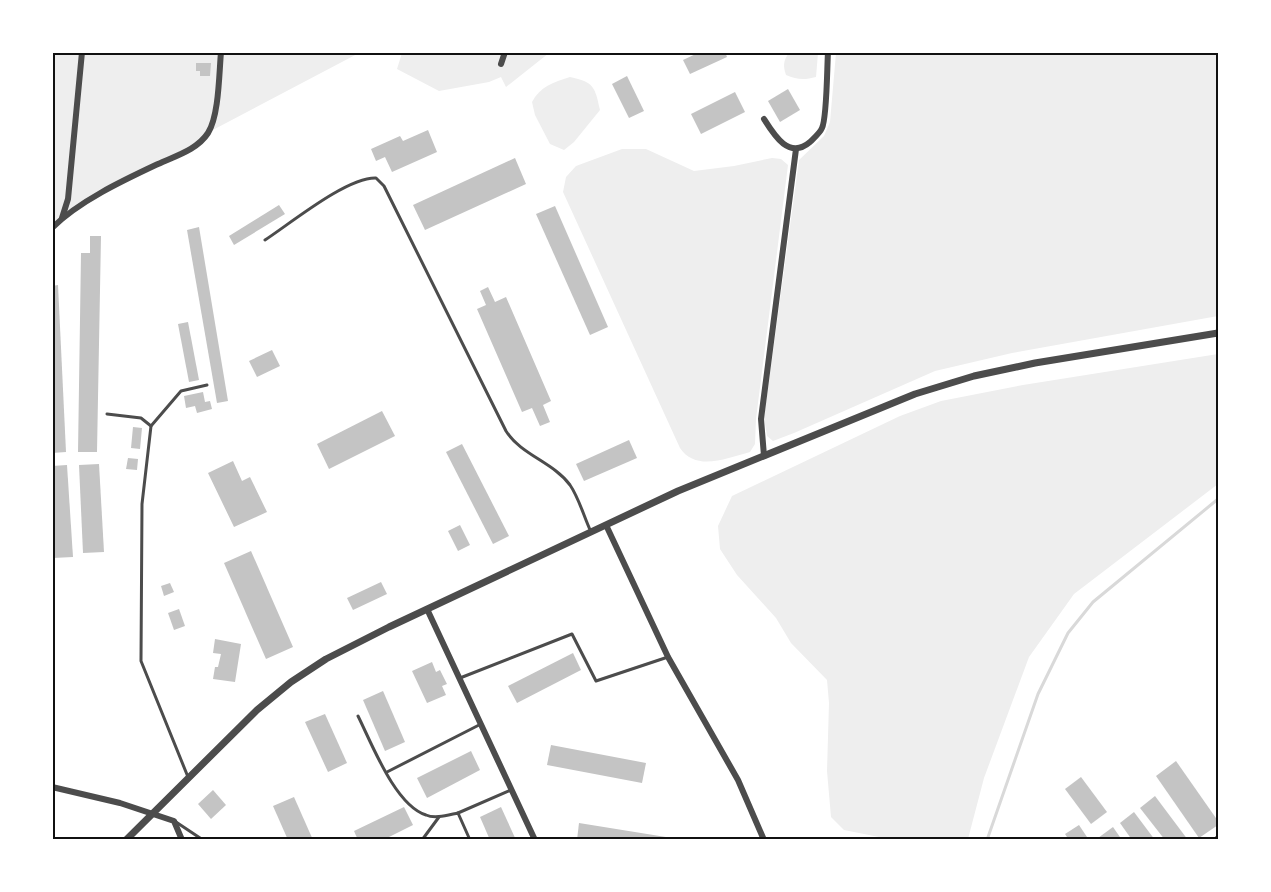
<svg xmlns="http://www.w3.org/2000/svg" width="1271" height="892" viewBox="0 0 1271 892" font-family="Roboto,sans-serif">
	<style>
		.green { fill: #eee }
		.lines { fill: none; stroke-linecap: round; stroke-linejoin: round }
		.stream { stroke: #d9d9d9; stroke-width: 3 }
		.building { fill: #c4c4c4 }
		.service { stroke: #4c4c4c; stroke-width: 3 }
		.minor { stroke: #4c4c4c; stroke-width: 6 }
		.tertiary { stroke: #4c4c4c; stroke-width: 7 }
		.neatline { fill: none; stroke: #111; stroke-width: 2 }
	</style>
	<rect width="100%" height="100%" fill="#fff"/>
	<g class="green">
		<path d="M 53,53 L 359,53 L 209,132 L 197,146 L 100,194 L 53,228 Z"/>
		<path d="M 402,53 L 549,53 L 506,87 L 501,77 L 489,82 L 439,91 L 397,69 Z"/>
		<path d="M 789,53 L 818,53 L 816,77 C 805,80 797,80 786,75 C 783,66 783,61 789,53 Z"/>
		<path d="M 836,53 L 1218,53 L 1218,316 L 1012,353 L 935,371 L 794,433 L 773,441 L 767,436 L 764,418 L 799,160 L 824,136 L 830,122 Z"/>
		<path d="M 570,77 C 594,82 595,87 600,110 L 574,142 L 564,150 L 550,144 L 535,115 L 532,102 C 540,87 553,82 570,77 Z"/>
		<path d="M 622,149 L 646,149 L 694,171 L 734,166 L 772,158 L 781,159 L 788,165 L 756,419 L 755,444 L 750,452 C 727,458 696,472 680,448 L 563,192 L 566,177 L 576,166 Z"/>
		<path d="M 1218,354 L 1218,484 L 1074,594 L 1029,657 L 984,778 L 968,839 L 889,839 L 844,830 L 831,817 L 827,771 L 829,703 L 827,680 L 791,643 L 776,618 L 737,575 L 720,549 L 718,526 L 732,496 L 900,416 L 941,401 L 1023,385 Z"/>
	</g>
	<g class="lines">
		<path class="stream" d="M 987,840 L 1038,694 L 1068,633 L 1093,602 L 1218,499"/>
	</g>
	<g class="building">
		<path d="M 700,52 L 725,52 L 727,57 L 690,74 L 683,60 Z"/>
		<path d="M 196,63 L 211,63 L 210,76 L 200,76 L 200,71 L 196,71 Z"/>
		<path d="M 627,76 L 644,111 L 629,118 L 612,84 Z"/>
		<path d="M 788,89 L 800,110 L 780,122 L 768,101 Z"/>
		<path d="M 735,92 L 745,112 L 701,134 L 691,114 Z"/>
		<path d="M 428,130 L 437,152 L 392,172 L 385,157 L 376,161 L 371,149 L 400,136 L 403,141 Z"/>
		<path d="M 515,158 L 526,184 L 425,230 L 413,205 Z"/>
		<path d="M 279,205 L 285,214 L 234,245 L 229,236 Z"/>
		<path d="M 555,206 L 608,327 L 590,335 L 536,214 Z"/>
		<path d="M 199,227 L 228,401 L 217,403 L 187,230 Z"/>
		<path d="M 90,236 L 101,236 L 97,452 L 78,452 L 81,253 L 90,253 Z"/>
		<path d="M 58,285 L 66,452 L 52,453 L 52,286 Z"/>
		<path d="M 488,287 L 495,302 L 506,297 L 551,401 L 543,405 L 550,422 L 540,426 L 532,408 L 522,412 L 477,309 L 486,305 L 480,291 Z"/>
		<path d="M 188,322 L 199,380 L 189,382 L 178,324 Z"/>
		<path d="M 272,350 L 280,366 L 257,377 L 249,361 Z"/>
		<path d="M 203,392 L 205,402 L 210,401 L 212,409 L 197,413 L 195,406 L 186,408 L 184,396 Z"/>
		<path d="M 382,411 L 395,436 L 329,469 L 317,444 Z"/>
		<path d="M 133,427 L 142,428 L 140,449 L 131,448 Z"/>
		<path d="M 629,440 L 637,458 L 584,481 L 576,464 Z"/>
		<path d="M 462,444 L 509,536 L 493,544 L 446,452 Z"/>
		<path d="M 128,458 L 138,459 L 137,470 L 126,469 Z"/>
		<path d="M 233,461 L 242,481 L 250,477 L 267,512 L 234,527 L 208,473 Z"/>
		<path d="M 99,464 L 104,552 L 83,553 L 79,465 Z"/>
		<path d="M 67,465 L 73,557 L 53,558 L 52,466 Z"/>
		<path d="M 460,525 L 470,545 L 458,551 L 448,531 Z"/>
		<path d="M 251,551 L 293,647 L 266,659 L 224,563 Z"/>
		<path d="M 381,582 L 387,594 L 353,610 L 347,598 Z"/>
		<path d="M 170,583 L 174,592 L 164,596 L 161,586 Z"/>
		<path d="M 179,609 L 185,626 L 174,630 L 168,613 Z"/>
		<path d="M 215,639 L 241,644 L 235,682 L 213,679 L 215,667 L 218,667 L 221,654 L 213,653 Z"/>
		<path d="M 573,653 L 581,670 L 517,703 L 508,686 Z"/>
		<path d="M 432,662 L 436,672 L 440,670 L 447,684 L 442,686 L 446,695 L 427,703 L 412,671 Z"/>
		<path d="M 383,691 L 405,742 L 385,751 L 363,700 Z"/>
		<path d="M 325,714 L 347,763 L 328,772 L 305,722 Z"/>
		<path d="M 551,745 L 646,763 L 642,783 L 547,765 Z"/>
		<path d="M 471,751 L 480,770 L 427,798 L 417,778 Z"/>
		<path d="M 1176,761 L 1218,821 L 1218,825 L 1199,838 L 1156,776 Z"/>
		<path d="M 1081,777 L 1107,812 L 1091,824 L 1065,789 Z"/>
		<path d="M 213,790 L 226,805 L 211,819 L 198,804 Z"/>
		<path d="M 1155,796 L 1188,840 L 1165,840 L 1140,808 Z"/>
		<path d="M 294,797 L 313,840 L 288,840 L 273,806 Z"/>
		<path d="M 404,807 L 413,825 L 383,840 L 358,840 L 354,831 Z"/>
		<path d="M 501,807 L 516,840 L 490,840 L 480,817 Z"/>
		<path d="M 1134,812 L 1155,840 L 1132,840 L 1120,823 Z"/>
		<path d="M 579,823 L 672,838 L 672,840 L 577,840 Z"/>
		<path d="M 1079,825 L 1089,840 L 1069,840 L 1065,834 Z"/>
		<path d="M 1113,827 L 1122,840 L 1099,840 L 1098,838 Z"/>
	</g>
	<g class="lines">
		<g class="service">
			<path d="M 265,240 C 291,223 347,177 376,178 L 384,186 L 506,431 C 521,455 553,462 570,485 C 579,498 584,517 591,532"/>
			<path d="M 107,414 L 141,418 L 151,426 L 142,504 L 141,661 L 188,777"/>
			<path d="M 151,426 L 181,391 L 207,385"/>
			<path d="M 460,678 L 572,634 L 596,681 L 668,657"/>
			<path d="M 358,716 C 372,744 395,805 426,815 C 435,819 448,815 458,813 L 470,840"/>
			<path d="M 387,772 L 481,724"/>
			<path d="M 458,813 L 511,790"/>
			<path d="M 176,822 L 203,840"/>
			<path d="M 422,840 L 439,817"/>
			<path d="M 1214,840 L 1218,836"/>
		</g>
		<g class="minor">
			<path d="M 501,64 L 505,52"/>
			<path d="M 764,119 C 774,135 789,160 810,142 C 814,138 820,133 822,128 C 827,118 827,67 828,52"/>
			<path d="M 62,218 L 68,199 L 82,52"/>
			<path d="M 52,228 C 79,201 124,180 158,164 C 175,156 197,150 208,133 C 219,116 219,74 221,52"/>
			<path d="M 764,456 L 761,419 L 796,149"/>
			<path d="M 606,525 L 668,657 L 738,780 L 764,840"/>
			<path d="M 427,609 L 535,840"/>
			<path d="M 52,787 L 120,803 L 174,821 L 182,840"/>
		</g>
		<path class="tertiary" d="M 126,840 L 257,710 L 291,682 L 326,659 L 389,627 L 678,491 L 915,394 L 974,376 L 1035,363 L 1218,333"/>
	</g>
	<rect width="1271" height="892" fill="none" stroke="#ffffff" stroke-width="108"/>
	<rect x="54" y="54" width="1163" height="784" class="neatline"/>
</svg>
